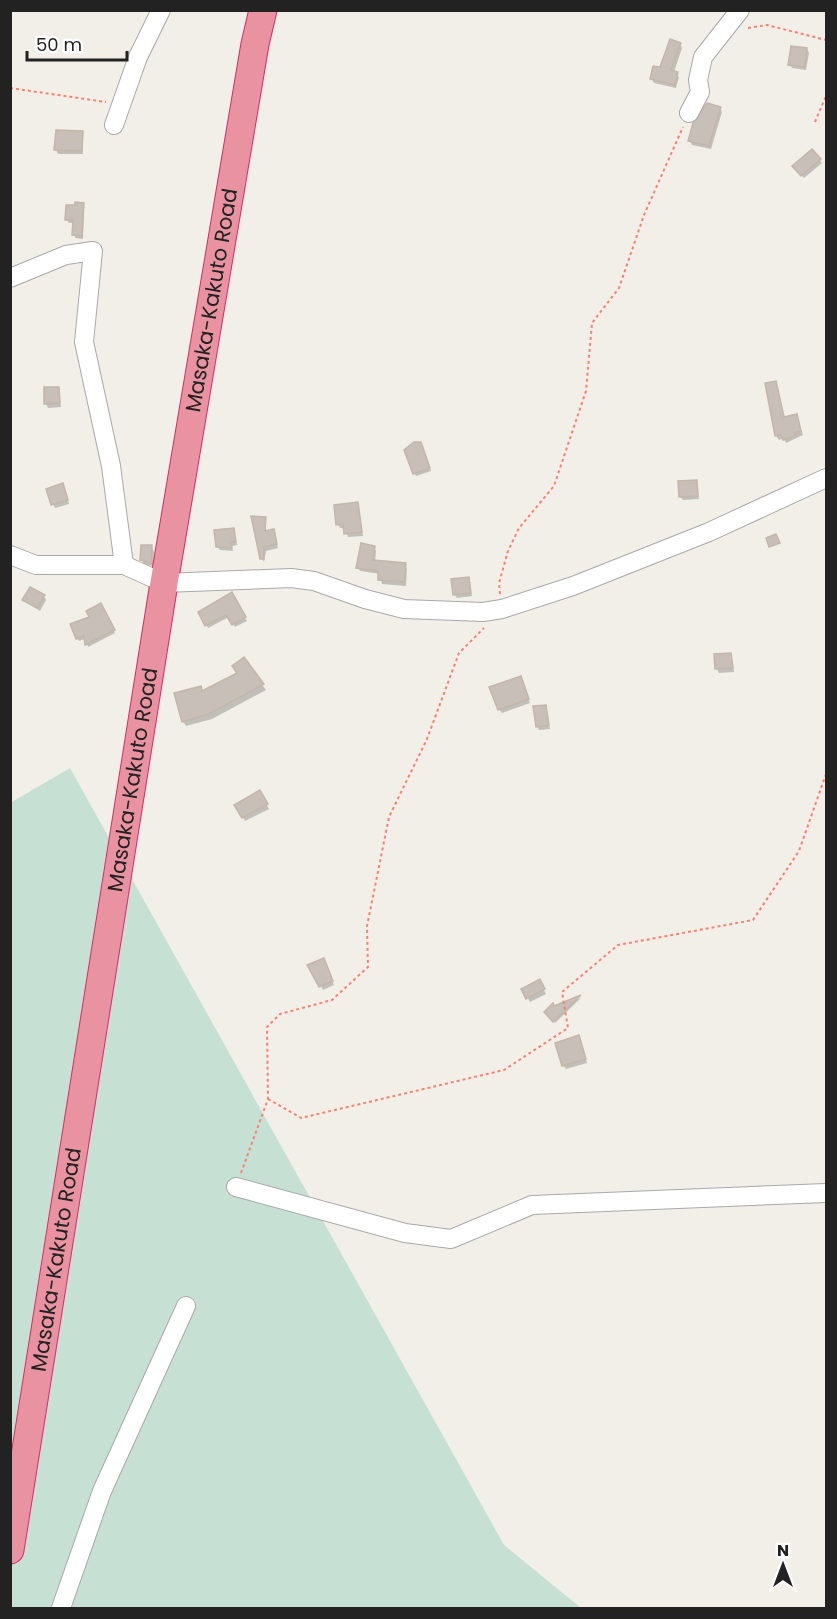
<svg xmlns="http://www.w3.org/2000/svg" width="837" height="1619" viewBox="0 0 837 1619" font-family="Poppins,sans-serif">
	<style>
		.wetland { fill: #c6e0d4 }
		.shadow { fill: #0003 }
		.building { fill: #c7bfb8; stroke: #c4b6ab; stroke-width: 1.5 }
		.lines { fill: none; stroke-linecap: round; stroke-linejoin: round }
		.minor-casing { stroke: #a9a9a9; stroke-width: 20 }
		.highway-casing { stroke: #dc2a67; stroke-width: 29 }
		.path { stroke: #fa8072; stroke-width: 2; stroke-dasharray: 3 3; stroke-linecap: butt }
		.minor { stroke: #fff; stroke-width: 18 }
		.highway { stroke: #e892a2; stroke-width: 27 }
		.labels { text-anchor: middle; stroke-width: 4.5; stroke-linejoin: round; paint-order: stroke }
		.street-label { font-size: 21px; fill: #222; stroke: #fff }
	</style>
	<rect width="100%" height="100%" fill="#f2efe9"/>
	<path class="wetland" d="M 70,768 L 504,1545 L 581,1608 L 11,1608 L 10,803 Z"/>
	<g class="shadow">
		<path d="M 680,44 L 682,48 L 674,72 L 679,77 L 676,88 L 654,83 L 652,79 Z"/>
		<path d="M 807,49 L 809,53 L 806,70 L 792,68 L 790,64 Z"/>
		<path d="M 720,108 L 722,112 L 711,149 L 692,145 L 690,141 Z"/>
		<path d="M 82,133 L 83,154 L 58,154 L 56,150 Z"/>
		<path d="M 819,159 L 822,163 L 804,178 L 796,170 Z"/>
		<path d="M 84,205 L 83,239 L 75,238 L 75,223 L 69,223 L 67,220 Z"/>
		<path d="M 775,383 L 785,419 L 798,420 L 803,435 L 786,443 L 784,438 L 779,440 L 776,436 L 766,384 Z"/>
		<path d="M 58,389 L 61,407 L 48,408 L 46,404 Z"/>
		<path d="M 422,447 L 431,471 L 416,476 L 414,473 Z"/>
		<path d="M 696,482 L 699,499 L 683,500 L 680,496 Z"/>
		<path d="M 63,485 L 69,504 L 55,508 L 53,504 Z"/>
		<path d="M 357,504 L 363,536 L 348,537 L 345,528 L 340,528 L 338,524 Z"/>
		<path d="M 265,519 L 266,533 L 275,535 L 278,548 L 266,551 L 264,562 L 262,558 Z"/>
		<path d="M 233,529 L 237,545 L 232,546 L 233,551 L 220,550 L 217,546 Z"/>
		<path d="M 151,547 L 154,551 L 153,566 L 144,564 L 142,560 Z"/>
		<path d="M 374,547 L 376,551 L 375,562 L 405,565 L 407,569 L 406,586 L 382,584 L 380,574 L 360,571 L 358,567 Z"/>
		<path d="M 468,578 L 472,596 L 457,598 L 454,594 Z"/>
		<path d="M 231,595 L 247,621 L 235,627 L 229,617 L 208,628 L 200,612 Z"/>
		<path d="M 44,596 L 46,600 L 40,611 L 24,600 Z"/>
		<path d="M 101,605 L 115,633 L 88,647 L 85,639 L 79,641 L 77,638 Z"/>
		<path d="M 731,654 L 734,672 L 719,673 L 717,669 Z"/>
		<path d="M 244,659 L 266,690 L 212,719 L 186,726 L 183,721 L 200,687 L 203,692 L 239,674 Z"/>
		<path d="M 522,682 L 530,703 L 502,713 L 499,709 Z"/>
		<path d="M 545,706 L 550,729 L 539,730 L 537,726 Z"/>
		<path d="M 260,792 L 269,809 L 245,821 L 236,805 Z"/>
		<path d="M 325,964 L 334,985 L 323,990 L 321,986 Z"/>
		<path d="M 539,981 L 546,994 L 530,1002 L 523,989 Z"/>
		<path d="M 581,998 L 555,1023 L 546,1013 L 554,1008 Z"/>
		<path d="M 579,1037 L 587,1063 L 566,1069 L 563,1065 Z"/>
	</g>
	<g class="building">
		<path d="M 670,39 L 681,43 L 671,70 L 678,72 L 675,85 L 650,79 L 653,66 L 660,67 Z"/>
		<path d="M 791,46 L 807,48 L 805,67 L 788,65 Z"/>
		<path d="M 707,103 L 721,107 L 709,146 L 688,141 L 693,123 Z"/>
		<path d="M 56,130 L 83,131 L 82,151 L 54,150 Z"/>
		<path d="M 812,149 L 821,159 L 801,176 L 792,166 Z"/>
		<path d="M 75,202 L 84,203 L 82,236 L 72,235 L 73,220 L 65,220 L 66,205 L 75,205 Z"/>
		<path d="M 776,381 L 784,417 L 797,414 L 801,431 L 795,433 L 795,436 L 783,440 L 781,435 L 775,436 L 765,383 Z"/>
		<path d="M 44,387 L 59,387 L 60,403 L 44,404 Z"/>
		<path d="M 414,442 L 421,442 L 430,468 L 413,474 L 404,450 Z"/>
		<path d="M 697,480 L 698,496 L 679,497 L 678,481 Z"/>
		<path d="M 63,483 L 68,500 L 51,505 L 46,489 Z"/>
		<path d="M 358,502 L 362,532 L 344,534 L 343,524 L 336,525 L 334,505 Z"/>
		<path d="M 251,516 L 266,517 L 265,531 L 274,529 L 277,544 L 264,547 L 264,559 L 260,559 Z"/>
		<path d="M 234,528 L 236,542 L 231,542 L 232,548 L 216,547 L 214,530 Z"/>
		<path d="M 776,534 L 780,543 L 769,547 L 766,538 Z"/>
		<path d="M 361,543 L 375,546 L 373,560 L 406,563 L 404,582 L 378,580 L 378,571 L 356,568 Z"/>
		<path d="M 141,545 L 152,545 L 151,563 L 140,560 Z"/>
		<path d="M 469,577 L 471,593 L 453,595 L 451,579 Z"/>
		<path d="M 30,587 L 45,595 L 37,608 L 22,600 Z"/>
		<path d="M 232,592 L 246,617 L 232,625 L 226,615 L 205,626 L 198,612 Z"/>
		<path d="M 101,603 L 115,630 L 85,645 L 84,636 L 76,639 L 70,624 L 89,617 L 86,611 Z"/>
		<path d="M 731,653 L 733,668 L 715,669 L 714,654 Z"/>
		<path d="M 244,657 L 264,684 L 209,714 L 182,722 L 174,693 L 201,686 L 202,691 L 237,673 L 232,666 Z"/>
		<path d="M 521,676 L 529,699 L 498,710 L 489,687 Z"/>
		<path d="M 546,705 L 549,725 L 536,727 L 533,706 Z"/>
		<path d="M 260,790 L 268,804 L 242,818 L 234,805 Z"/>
		<path d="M 324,958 L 333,981 L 319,987 L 307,965 Z"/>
		<path d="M 540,979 L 545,989 L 526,999 L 521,989 Z"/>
		<path d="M 581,995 L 553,1022 L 544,1012 L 553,1003 L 554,1006 Z"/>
		<path d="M 579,1035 L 586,1059 L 562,1066 L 555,1043 Z"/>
	</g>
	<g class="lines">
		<g class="minor-casing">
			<g id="minor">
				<path d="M 689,113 L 700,92 L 698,80 L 703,57 L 740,10"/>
				<path d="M 114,125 L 138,57 L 161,10"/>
				<path d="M 10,278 L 66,255 L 93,251 L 84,342 L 111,466 L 124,565"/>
				<path d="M 10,555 L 36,565 L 124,565 L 164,583 L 291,578 L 314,581 L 365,599 L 404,609 L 483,612 L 502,609 L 573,586 L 709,532 L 826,478"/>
				<path d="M 236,1187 L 405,1233 L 451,1239 L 532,1205 L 826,1193"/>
				<path d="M 61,1608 L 102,1491 L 186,1306"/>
			</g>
		</g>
		<g class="highway-casing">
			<g id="highway">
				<path id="s1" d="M 10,1550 L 164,583 L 255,44 L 263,10"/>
			</g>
		</g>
		<g class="path">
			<path d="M 748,28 L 767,25 L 826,40"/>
			<path d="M 10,88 L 106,102"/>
			<path d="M 815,122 L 826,96"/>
			<path d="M 500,594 L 499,583 L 508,551 L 519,528 L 554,486 L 586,391 L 592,323 L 619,288 L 644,215 L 683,127"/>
			<path d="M 268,1099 L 301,1118 L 504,1070 L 568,1028 L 562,992 L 618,945 L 753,920 L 799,851 L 826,774"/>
			<path d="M 241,1173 L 268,1099 L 267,1027 L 280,1014 L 332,1000 L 368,967 L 367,926 L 389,817 L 427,739 L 459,653 L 484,628"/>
		</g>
		<use href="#minor" class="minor"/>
		<use href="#highway" class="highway"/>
	</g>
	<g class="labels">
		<g class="street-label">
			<text dy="7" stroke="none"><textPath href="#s1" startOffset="1266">Masaka-Kakuto Road</textPath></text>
			<text dy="7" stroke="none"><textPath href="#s1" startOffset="780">Masaka-Kakuto Road</textPath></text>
			<text dy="7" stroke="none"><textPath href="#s1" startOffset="294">Masaka-Kakuto Road</textPath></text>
		</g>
	</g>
	<rect width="837" height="1619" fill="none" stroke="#222222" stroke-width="24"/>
	<g transform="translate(783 1565)" stroke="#ffffff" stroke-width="4.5" paint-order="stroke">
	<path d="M0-4.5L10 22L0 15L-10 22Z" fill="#222222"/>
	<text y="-9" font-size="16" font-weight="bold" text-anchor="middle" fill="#222222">N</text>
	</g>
	<path d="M27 51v9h100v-9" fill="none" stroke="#222222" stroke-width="3"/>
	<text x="36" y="51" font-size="18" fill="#222222" stroke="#ffffff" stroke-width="4.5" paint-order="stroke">50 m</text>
</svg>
